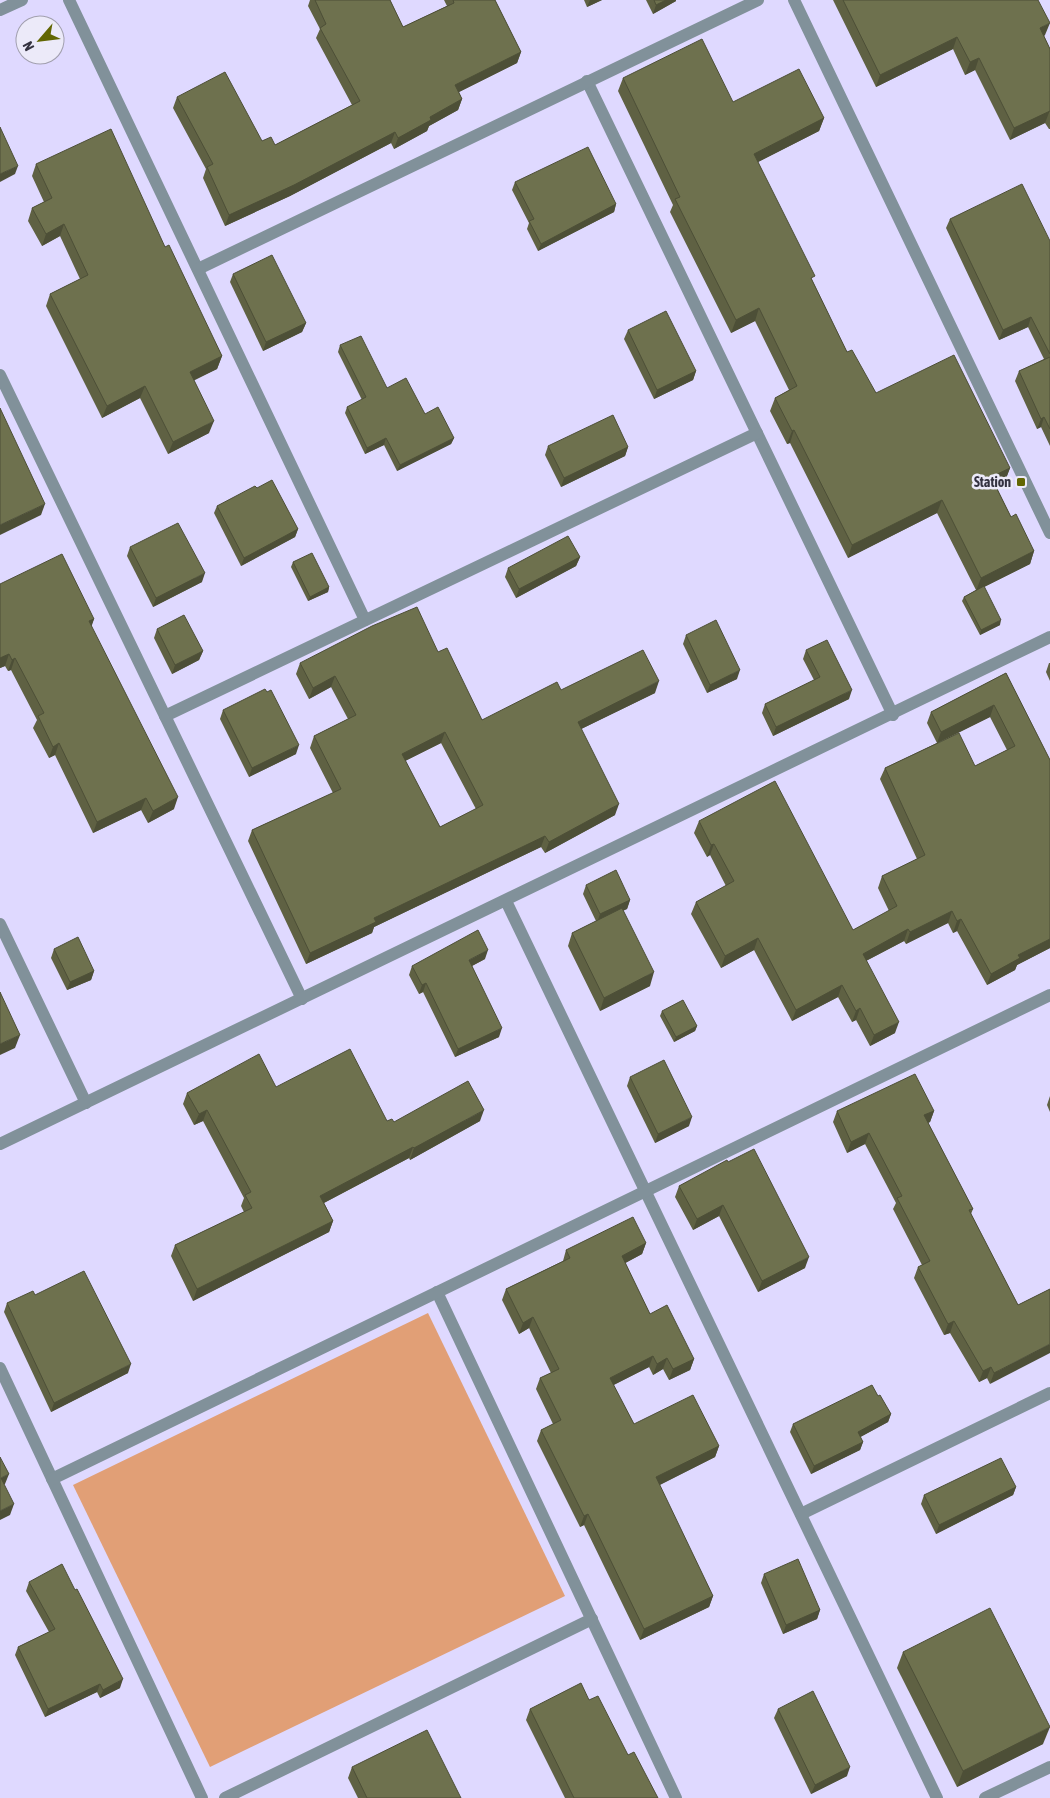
<svg xmlns="http://www.w3.org/2000/svg" width="1050" height="1798" viewBox="0 0 1050 1798" font-family="'Asap Condensed',sans-serif">
	<style>
		.green { fill: #e19f76 }
		.lines { fill: none; stroke-linecap: round; stroke-linejoin: round }
		.minor { stroke: #81919a; stroke-width: 12 }
		.wall { fill: #5f6143; fill-rule: evenodd }
		.shaded-wall { fill: #4d4f37 }
		.building { fill: #6e714e; stroke: #4d4f37; fill-rule: evenodd }
		.poi-dot { fill: #626602; stroke: #eceaf9; stroke-width: 2 }
		.labels { text-anchor: middle; stroke-width: 5; stroke-linejoin: round; paint-order: stroke }
		.poi-label { font-size: 14px; font-weight: bold; fill: #343240; stroke: #eceaf9; text-anchor: end }
	</style>
	<rect width="100%" height="100%" fill="#dfd9ff"/>
	<path class="green" d="M 428,1313 L 565,1596 L 210,1767 L 73,1485 Z"/>
	<g class="lines">
		<g class="minor">
			<path d="M 69,0 L 365,620"/>
			<path d="M 794,0 L 1050,533"/>
			<path d="M 0,10 L 22,0"/>
			<path d="M 587,81 L 893,715"/>
			<path d="M 198,269 L 758,0"/>
			<path d="M 0,375 L 302,999"/>
			<path d="M 165,716 L 757,433"/>
			<path d="M 506,901 L 937,1798"/>
			<path d="M 0,924 L 86,1103"/>
			<path d="M 0,1144 L 1050,637"/>
			<path d="M 437,1292 L 676,1798"/>
			<path d="M 0,1368 L 202,1798"/>
			<path d="M 52,1479 L 1050,995"/>
			<path d="M 801,1514 L 1050,1393"/>
			<path d="M 225,1798 L 592,1619"/>
			<path d="M 985,1798 L 1050,1767"/>
		</g>
	</g>
	<g class="wall">
		<path d="M 310,0 L 390,0 L 403,27 L 447,6 L 444,0 L 495,0 L 521,52 L 517,63 L 459,92 L 462,99 L 458,110 L 429,126 L 427,131 L 394,149 L 391,143 L 290,196 L 225,226 L 203,178 L 206,169 L 173,108 L 177,97 L 262,141 L 275,145 L 352,105 L 316,38 L 320,29 L 308,6 Z"/>
		<path d="M 584,0 L 602,0 L 587,7 Z"/>
		<path d="M 646,0 L 676,0 L 676,1 L 653,14 Z"/>
		<path d="M 833,0 L 1038,0 L 1045,35 L 1044,36 L 1050,49 L 1050,129 L 1049,129 L 1045,123 L 1010,140 L 975,70 L 965,75 L 953,49 L 876,87 Z"/>
		<path d="M 623,78 L 733,102 L 824,118 L 819,131 L 758,162 L 813,282 L 847,352 L 876,393 L 1010,468 L 1005,481 L 996,486 L 1011,517 L 1034,551 L 1030,564 L 984,587 L 1000,625 L 980,635 L 962,601 L 964,597 L 976,590 L 937,513 L 848,558 L 790,443 L 787,444 L 770,411 L 775,398 L 789,390 L 755,321 L 731,333 L 670,212 L 673,205 L 618,91 Z"/>
		<path d="M 36,164 L 165,247 L 222,356 L 217,369 L 193,380 L 209,433 L 168,454 L 140,398 L 102,418 L 46,306 L 50,294 L 80,279 L 60,236 L 42,246 L 28,221 L 32,208 L 44,202 L 32,176 Z"/>
		<path d="M 515,182 L 616,204 L 614,212 L 538,251 L 527,229 L 529,223 L 512,190 Z"/>
		<path d="M 950,219 L 1050,241 L 1050,446 L 1041,427 L 1037,429 L 1015,381 L 1019,371 L 1044,359 L 1028,327 L 999,340 L 946,228 Z"/>
		<path d="M 233,274 L 306,323 L 302,332 L 263,351 L 230,282 Z"/>
		<path d="M 628,330 L 696,371 L 693,380 L 654,399 L 624,339 Z"/>
		<path d="M 340,345 L 387,388 L 425,414 L 454,438 L 451,444 L 397,471 L 384,445 L 365,454 L 345,413 L 347,407 L 362,400 L 338,352 Z"/>
		<path d="M 548,446 L 628,447 L 625,456 L 561,487 L 545,455 Z"/>
		<path d="M 257,488 L 298,529 L 295,537 L 241,566 L 214,513 L 217,506 Z"/>
		<path d="M 130,547 L 202,582 L 153,607 L 127,556 Z"/>
		<path d="M 580,557 L 576,566 L 516,598 L 505,577 L 508,568 Z"/>
		<path d="M 293,562 L 329,587 L 328,592 L 308,601 L 291,567 Z"/>
		<path d="M 0,584 L 94,619 L 91,626 L 174,809 L 148,823 L 141,810 L 93,833 L 55,755 L 49,758 L 33,728 L 37,720 L 11,670 L 8,671 L 5,666 L 0,668 Z"/>
		<path d="M 157,629 L 203,651 L 199,660 L 172,674 L 154,638 Z"/>
		<path d="M 686,635 L 737,679 L 707,693 L 683,644 Z"/>
		<path d="M 806,650 L 849,699 L 773,736 L 762,713 L 765,704 L 814,680 L 803,659 Z"/>
		<path d="M 438,652 L 482,720 L 561,690 L 655,693 L 581,729 L 615,815 L 545,853 L 541,847 L 374,927 L 372,933 L 306,964 L 248,841 L 252,830 L 333,793 L 310,748 L 314,736 L 348,719 L 331,687 L 309,699 L 296,674 L 300,663 ZM 441,743 L 476,809 L 440,827 L 405,761 Z"/>
		<path d="M 1049,663 L 1050,663 L 1050,681 L 1046,672 Z"/>
		<path d="M 1006,673 L 1050,760 L 1050,948 L 1017,965 L 1015,970 L 987,985 L 957,931 L 953,933 L 948,923 L 906,944 L 904,941 L 866,961 L 895,1033 L 870,1046 L 856,1020 L 852,1022 L 838,997 L 792,1021 L 754,950 L 721,968 L 691,914 L 696,902 L 726,886 L 710,855 L 707,857 L 694,833 L 699,821 L 853,930 L 889,911 L 878,888 L 882,876 L 917,859 L 880,779 L 885,768 L 937,743 L 927,723 L 931,712 ZM 990,717 L 1007,750 L 975,766 L 938,743 Z"/>
		<path d="M 223,710 L 296,754 L 249,777 L 220,719 Z"/>
		<path d="M 586,885 L 630,900 L 627,909 L 623,910 L 650,986 L 600,1011 L 568,946 L 572,933 L 596,921 L 583,894 Z"/>
		<path d="M 54,949 L 94,971 L 91,980 L 67,990 L 51,958 Z"/>
		<path d="M 485,959 L 472,966 L 499,1037 L 455,1057 L 423,992 L 419,994 L 409,975 L 412,966 Z"/>
		<path d="M 662,1011 L 697,1026 L 695,1031 L 674,1042 L 660,1016 Z"/>
		<path d="M 630,1077 L 689,1126 L 655,1143 L 627,1086 Z"/>
		<path d="M 276,1087 L 387,1121 L 394,1122 L 480,1121 L 410,1160 L 409,1158 L 324,1203 L 333,1221 L 329,1232 L 193,1301 L 171,1256 L 175,1245 L 244,1212 L 241,1206 L 244,1198 L 203,1121 L 194,1125 L 183,1104 L 187,1093 Z"/>
		<path d="M 1050,1096 L 1050,1112 L 1047,1105 Z"/>
		<path d="M 837,1111 L 934,1111 L 930,1122 L 928,1123 L 973,1209 L 971,1214 L 1018,1305 L 1050,1289 L 990,1384 L 987,1378 L 979,1382 L 950,1333 L 944,1335 L 914,1278 L 918,1267 L 922,1265 L 893,1209 L 896,1203 L 865,1144 L 847,1153 L 833,1122 Z"/>
		<path d="M 728,1162 L 805,1268 L 758,1292 L 719,1216 L 693,1230 L 675,1197 L 679,1186 Z"/>
		<path d="M 646,1243 L 642,1254 L 625,1263 L 650,1314 L 694,1359 L 690,1370 L 669,1380 L 663,1369 L 653,1375 L 649,1367 L 613,1385 L 634,1424 L 719,1446 L 715,1457 L 659,1485 L 713,1596 L 709,1607 L 640,1640 L 584,1525 L 580,1527 L 537,1441 L 541,1430 L 553,1424 L 536,1389 L 540,1378 L 551,1373 L 529,1328 L 519,1334 L 502,1300 L 506,1289 L 563,1261 L 566,1250 Z"/>
		<path d="M 35,1295 L 128,1373 L 51,1412 L 4,1312 L 7,1303 Z"/>
		<path d="M 878,1396 L 891,1414 L 888,1422 L 860,1437 L 863,1442 L 860,1450 L 811,1474 L 790,1432 L 793,1424 Z"/>
		<path d="M 1016,1487 L 1013,1495 L 936,1534 L 921,1504 L 924,1495 Z"/>
		<path d="M 764,1574 L 820,1610 L 817,1619 L 783,1634 L 761,1583 Z"/>
		<path d="M 29,1582 L 120,1688 L 100,1698 L 97,1692 L 45,1717 L 15,1655 L 18,1647 L 49,1632 L 26,1591 Z"/>
		<path d="M 903,1652 L 1043,1744 L 957,1787 L 897,1668 Z"/>
		<path d="M 589,1700 L 628,1755 L 658,1798 L 565,1798 L 526,1720 L 530,1709 Z"/>
		<path d="M 778,1709 L 847,1776 L 811,1794 L 774,1718 Z"/>
		<path d="M 352,1767 L 461,1798 L 358,1798 L 348,1778 Z"/>
	</g>
	<g class="shaded-wall">
		<path d="M 590,0 L 602,0 L 587,7 Z"/>
		<path d="M 666,0 L 676,0 L 676,1 L 653,14 L 656,5 Z"/>
		<path d="M 1050,23 L 1045,35 L 1035,40 L 1040,28 Z"/>
		<path d="M 957,37 L 953,49 L 876,87 L 880,75 Z"/>
		<path d="M 521,52 L 517,63 L 451,96 L 455,85 Z"/>
		<path d="M 979,58 L 975,70 L 965,75 L 970,62 Z"/>
		<path d="M 462,99 L 458,110 L 429,126 L 427,131 L 394,149 L 398,138 L 430,117 Z"/>
		<path d="M 1050,110 L 1045,123 L 1010,140 L 1014,128 Z"/>
		<path d="M 824,118 L 819,131 L 750,166 L 754,154 Z"/>
		<path d="M 395,132 L 391,143 L 290,196 L 225,226 L 229,215 Z"/>
		<path d="M 18,166 L 15,174 L 0,182 L 0,174 Z"/>
		<path d="M 616,204 L 614,212 L 538,251 L 541,244 Z"/>
		<path d="M 64,224 L 60,236 L 42,246 L 46,234 Z"/>
		<path d="M 759,308 L 755,321 L 731,333 L 736,320 Z"/>
		<path d="M 1031,317 L 1028,327 L 999,340 L 1003,330 Z"/>
		<path d="M 306,323 L 302,332 L 263,351 L 266,342 Z"/>
		<path d="M 222,356 L 217,369 L 185,385 L 190,372 Z"/>
		<path d="M 696,371 L 693,380 L 654,399 L 657,390 Z"/>
		<path d="M 145,386 L 140,398 L 102,418 L 107,406 Z"/>
		<path d="M 1044,417 L 1041,427 L 1037,429 L 1041,419 Z"/>
		<path d="M 214,421 L 209,433 L 168,454 L 173,442 Z"/>
		<path d="M 794,430 L 790,443 L 787,444 L 792,431 Z"/>
		<path d="M 386,438 L 384,445 L 365,454 L 367,448 Z"/>
		<path d="M 454,438 L 451,444 L 397,471 L 400,465 Z"/>
		<path d="M 628,447 L 625,456 L 561,487 L 564,478 Z"/>
		<path d="M 1010,468 L 1005,481 L 987,490 L 991,477 Z"/>
		<path d="M 942,500 L 937,513 L 848,558 L 852,545 Z"/>
		<path d="M 45,504 L 41,515 L 0,535 L 0,525 Z"/>
		<path d="M 298,529 L 295,537 L 241,566 L 244,558 Z"/>
		<path d="M 1034,551 L 1030,564 L 976,591 L 981,578 Z"/>
		<path d="M 580,557 L 576,566 L 516,598 L 519,589 Z"/>
		<path d="M 205,573 L 202,582 L 153,607 L 156,598 Z"/>
		<path d="M 329,587 L 328,592 L 308,601 L 310,597 Z"/>
		<path d="M 94,619 L 90,631 L 89,621 Z"/>
		<path d="M 1001,620 L 1000,625 L 980,635 L 981,630 Z"/>
		<path d="M 203,651 L 199,660 L 172,674 L 175,665 Z"/>
		<path d="M 9,654 L 5,666 L 0,668 L 0,658 Z"/>
		<path d="M 15,658 L 11,670 L 8,671 L 12,660 Z"/>
		<path d="M 740,670 L 737,679 L 707,693 L 710,685 Z"/>
		<path d="M 335,676 L 331,687 L 309,699 L 313,688 Z"/>
		<path d="M 659,681 L 655,693 L 573,733 L 578,722 Z"/>
		<path d="M 852,690 L 849,699 L 773,736 L 776,727 Z"/>
		<path d="M 994,705 L 990,717 L 937,743 L 941,732 Z"/>
		<path d="M 445,732 L 441,743 L 397,765 L 402,754 Z"/>
		<path d="M 59,743 L 55,755 L 49,758 L 53,747 Z"/>
		<path d="M 299,745 L 296,754 L 249,777 L 252,768 Z"/>
		<path d="M 178,797 L 174,809 L 148,823 L 153,811 Z"/>
		<path d="M 146,798 L 141,810 L 93,833 L 97,822 Z"/>
		<path d="M 619,804 L 615,815 L 545,853 L 549,842 Z"/>
		<path d="M 545,836 L 541,847 L 374,927 L 372,933 L 306,964 L 310,953 L 374,918 Z"/>
		<path d="M 714,844 L 710,855 L 707,857 L 711,845 Z"/>
		<path d="M 630,900 L 627,909 L 597,923 L 600,914 Z"/>
		<path d="M 952,911 L 948,923 L 906,944 L 910,932 Z"/>
		<path d="M 961,919 L 957,931 L 953,933 L 957,921 Z"/>
		<path d="M 908,929 L 904,941 L 858,965 L 863,954 Z"/>
		<path d="M 758,938 L 754,950 L 721,968 L 725,956 Z"/>
		<path d="M 1050,939 L 1050,948 L 1017,965 L 1015,970 L 987,985 L 991,974 L 1018,955 Z"/>
		<path d="M 488,950 L 485,959 L 466,969 L 469,960 Z"/>
		<path d="M 94,971 L 91,980 L 67,990 L 70,982 Z"/>
		<path d="M 654,972 L 650,986 L 600,1011 L 604,998 Z"/>
		<path d="M 426,983 L 423,992 L 419,994 L 422,985 Z"/>
		<path d="M 842,985 L 838,997 L 792,1021 L 796,1010 Z"/>
		<path d="M 860,1008 L 856,1020 L 852,1022 L 856,1011 Z"/>
		<path d="M 899,1022 L 895,1033 L 870,1046 L 874,1035 Z"/>
		<path d="M 697,1026 L 695,1031 L 674,1042 L 676,1037 Z"/>
		<path d="M 502,1028 L 499,1037 L 455,1057 L 458,1049 Z"/>
		<path d="M 20,1035 L 15,1048 L 0,1055 L 0,1044 Z"/>
		<path d="M 207,1110 L 203,1121 L 194,1125 L 199,1114 Z"/>
		<path d="M 484,1110 L 480,1121 L 410,1160 L 414,1148 Z"/>
		<path d="M 934,1111 L 930,1122 L 920,1126 L 924,1115 Z"/>
		<path d="M 692,1117 L 689,1126 L 655,1143 L 658,1134 Z"/>
		<path d="M 869,1133 L 865,1144 L 847,1153 L 851,1142 Z"/>
		<path d="M 413,1147 L 409,1158 L 316,1207 L 320,1196 Z"/>
		<path d="M 723,1205 L 719,1216 L 693,1230 L 697,1219 Z"/>
		<path d="M 333,1221 L 329,1232 L 193,1301 L 197,1289 Z"/>
		<path d="M 646,1243 L 642,1254 L 618,1267 L 622,1256 Z"/>
		<path d="M 809,1257 L 805,1268 L 758,1292 L 762,1281 Z"/>
		<path d="M 533,1317 L 529,1328 L 519,1334 L 523,1323 Z"/>
		<path d="M 954,1321 L 950,1333 L 944,1335 L 948,1324 Z"/>
		<path d="M 1050,1344 L 1050,1353 L 990,1384 L 994,1373 Z"/>
		<path d="M 653,1356 L 649,1367 L 606,1389 L 610,1378 Z"/>
		<path d="M 667,1358 L 663,1369 L 653,1375 L 657,1364 Z"/>
		<path d="M 694,1359 L 690,1370 L 669,1380 L 673,1369 Z"/>
		<path d="M 131,1364 L 128,1373 L 51,1412 L 54,1403 Z"/>
		<path d="M 991,1367 L 987,1378 L 979,1382 L 983,1371 Z"/>
		<path d="M 891,1414 L 888,1422 L 855,1440 L 858,1432 Z"/>
		<path d="M 863,1442 L 860,1450 L 811,1474 L 814,1466 Z"/>
		<path d="M 719,1446 L 715,1457 L 652,1489 L 656,1477 Z"/>
		<path d="M 9,1474 L 5,1484 L 0,1487 L 1,1478 Z"/>
		<path d="M 1016,1487 L 1013,1495 L 936,1534 L 939,1525 Z"/>
		<path d="M 14,1504 L 10,1515 L 0,1520 L 0,1511 Z"/>
		<path d="M 588,1514 L 584,1525 L 580,1527 L 584,1516 Z"/>
		<path d="M 713,1596 L 709,1607 L 640,1640 L 644,1629 Z"/>
		<path d="M 820,1610 L 817,1619 L 783,1634 L 786,1625 Z"/>
		<path d="M 123,1679 L 120,1688 L 100,1698 L 103,1690 Z"/>
		<path d="M 100,1684 L 97,1692 L 45,1717 L 48,1709 Z"/>
		<path d="M 1050,1727 L 1043,1744 L 957,1787 L 963,1771 Z"/>
		<path d="M 850,1767 L 847,1776 L 811,1794 L 815,1785 Z"/>
	</g>
	<g class="building">
		<path d="M 315,0 L 390,0 L 403,27 L 454,3 L 453,0 L 495,0 L 521,52 L 455,85 L 462,99 L 430,117 L 431,120 L 398,138 L 395,132 L 294,185 L 229,215 L 207,167 L 213,164 L 177,97 L 225,72 L 262,141 L 271,137 L 275,145 L 360,101 L 320,28 L 326,24 Z"/>
		<path d="M 654,0 L 666,0 L 656,5 Z"/>
		<path d="M 843,0 L 1038,0 L 1050,23 L 1040,28 L 1050,49 L 1050,111 L 1014,128 L 979,58 L 970,62 L 957,37 L 880,75 Z"/>
		<path d="M 702,39 L 733,102 L 799,69 L 824,118 L 754,154 L 815,276 L 811,278 L 847,352 L 852,350 L 876,393 L 954,355 L 1010,468 L 991,477 L 1011,517 L 1016,514 L 1034,551 L 981,578 L 942,500 L 852,545 L 794,430 L 792,431 L 775,398 L 797,386 L 759,308 L 736,320 L 675,199 L 680,197 L 623,78 Z"/>
		<path d="M 0,127 L 18,166 L 0,174 Z"/>
		<path d="M 111,129 L 165,247 L 169,245 L 222,356 L 190,372 L 214,421 L 173,442 L 145,386 L 107,406 L 50,294 L 88,275 L 64,224 L 46,234 L 32,208 L 52,198 L 36,164 Z"/>
		<path d="M 588,147 L 616,204 L 541,244 L 529,221 L 534,219 L 515,182 Z"/>
		<path d="M 1022,184 L 1050,241 L 1050,354 L 1031,317 L 1003,330 L 950,219 Z"/>
		<path d="M 272,255 L 306,323 L 266,342 L 233,274 Z"/>
		<path d="M 666,311 L 696,371 L 657,390 L 628,330 Z"/>
		<path d="M 361,336 L 387,388 L 406,378 L 425,414 L 438,407 L 454,438 L 400,465 L 386,438 L 367,448 L 347,407 L 366,397 L 340,345 Z"/>
		<path d="M 1050,357 L 1050,429 L 1044,417 L 1041,419 L 1019,371 Z"/>
		<path d="M 0,408 L 45,504 L 0,525 Z"/>
		<path d="M 613,415 L 628,447 L 564,478 L 548,446 Z"/>
		<path d="M 272,480 L 298,529 L 244,558 L 217,506 L 255,486 L 257,488 Z"/>
		<path d="M 178,523 L 205,573 L 156,598 L 130,547 Z"/>
		<path d="M 568,536 L 580,557 L 519,589 L 508,568 Z"/>
		<path d="M 312,553 L 329,587 L 310,597 L 293,562 Z"/>
		<path d="M 62,554 L 94,619 L 89,621 L 178,797 L 153,811 L 146,798 L 97,822 L 59,743 L 53,747 L 38,716 L 44,713 L 15,658 L 12,660 L 9,654 L 0,658 L 0,584 Z"/>
		<path d="M 984,586 L 1001,620 L 981,630 L 964,597 Z"/>
		<path d="M 417,607 L 438,652 L 447,648 L 482,720 L 557,682 L 561,690 L 643,650 L 659,681 L 578,722 L 619,804 L 549,842 L 545,836 L 374,918 L 376,922 L 310,953 L 252,830 L 341,789 L 314,736 L 356,715 L 335,676 L 313,688 L 300,663 L 372,626 ZM 445,732 L 483,805 L 440,827 L 402,754 Z"/>
		<path d="M 184,615 L 203,651 L 175,665 L 157,629 Z"/>
		<path d="M 716,620 L 740,670 L 710,685 L 686,635 Z"/>
		<path d="M 827,640 L 852,690 L 776,727 L 765,704 L 820,677 L 806,650 Z"/>
		<path d="M 1006,673 L 1050,760 L 1050,939 L 1018,955 L 1020,958 L 991,974 L 961,919 L 957,921 L 952,911 L 910,932 L 908,929 L 863,954 L 899,1022 L 874,1035 L 860,1008 L 856,1011 L 842,985 L 796,1010 L 758,938 L 725,956 L 696,902 L 734,881 L 714,844 L 711,845 L 699,821 L 775,781 L 853,930 L 897,906 L 882,876 L 925,855 L 885,768 L 959,733 L 975,766 L 1015,746 L 994,705 L 941,732 L 931,712 Z"/>
		<path d="M 265,689 L 267,692 L 271,690 L 299,745 L 252,768 L 223,710 Z"/>
		<path d="M 616,870 L 630,900 L 600,914 L 586,885 Z"/>
		<path d="M 622,908 L 654,972 L 604,998 L 572,933 Z"/>
		<path d="M 478,930 L 488,950 L 469,960 L 502,1028 L 458,1049 L 426,983 L 422,985 L 412,966 Z"/>
		<path d="M 78,937 L 94,971 L 70,982 L 54,949 Z"/>
		<path d="M 0,992 L 20,1035 L 0,1044 Z"/>
		<path d="M 683,1000 L 697,1026 L 676,1037 L 662,1011 Z"/>
		<path d="M 350,1049 L 387,1121 L 392,1119 L 394,1122 L 468,1081 L 484,1110 L 414,1148 L 413,1147 L 320,1196 L 333,1221 L 197,1289 L 175,1245 L 252,1208 L 245,1195 L 251,1192 L 207,1110 L 199,1114 L 187,1093 L 259,1054 L 276,1087 Z"/>
		<path d="M 664,1060 L 692,1117 L 658,1134 L 630,1077 Z"/>
		<path d="M 915,1074 L 934,1111 L 924,1115 L 973,1209 L 969,1210 L 1018,1305 L 1050,1289 L 1050,1344 L 994,1373 L 991,1367 L 983,1371 L 954,1321 L 948,1324 L 918,1267 L 930,1261 L 897,1198 L 902,1196 L 869,1133 L 851,1142 L 837,1111 Z"/>
		<path d="M 754,1149 L 809,1257 L 762,1281 L 723,1205 L 697,1219 L 679,1186 L 727,1160 L 728,1162 Z"/>
		<path d="M 633,1217 L 646,1243 L 622,1256 L 650,1314 L 667,1305 L 694,1359 L 673,1369 L 667,1358 L 657,1364 L 653,1356 L 610,1378 L 634,1424 L 693,1395 L 719,1446 L 656,1477 L 713,1596 L 644,1629 L 588,1514 L 584,1516 L 541,1430 L 561,1420 L 540,1378 L 559,1369 L 533,1317 L 523,1323 L 506,1289 L 570,1258 L 566,1250 Z"/>
		<path d="M 84,1271 L 131,1364 L 54,1403 L 7,1303 L 33,1291 L 35,1295 Z"/>
		<path d="M 872,1385 L 878,1396 L 880,1395 L 891,1414 L 858,1432 L 863,1442 L 814,1466 L 793,1424 Z"/>
		<path d="M 0,1457 L 9,1474 L 1,1478 L 14,1504 L 0,1511 Z"/>
		<path d="M 1001,1458 L 1016,1487 L 939,1525 L 924,1495 Z"/>
		<path d="M 798,1559 L 820,1610 L 786,1625 L 764,1574 Z"/>
		<path d="M 62,1564 L 75,1590 L 77,1589 L 123,1679 L 103,1690 L 100,1684 L 48,1709 L 18,1647 L 55,1629 L 29,1582 Z"/>
		<path d="M 990,1608 L 1050,1727 L 963,1771 L 903,1652 Z"/>
		<path d="M 581,1683 L 589,1700 L 598,1696 L 628,1755 L 634,1752 L 658,1798 L 574,1798 L 530,1709 Z"/>
		<path d="M 813,1691 L 850,1767 L 815,1785 L 778,1709 Z"/>
		<path d="M 427,1730 L 461,1798 L 367,1798 L 352,1767 Z"/>
	</g>
	<rect class="poi-dot" x="1016" y="477" width="10" height="10" rx="2.5"/>
	<g class="labels">
		<g class="poi-label">
			<text x="1011" y="487">Station</text>
		</g>
	</g>
	<g transform="translate(40 40) rotate(242)"><circle r="24" fill="#eceaf9" stroke="#a2a0af"/>
	<path d="M0-4L9 19L0 12L-9 19Z" fill="#626602"/>
	<text y="-8" font-size="14" font-weight="bold" text-anchor="middle" fill="#343240">N</text>
	</g>
</svg>
